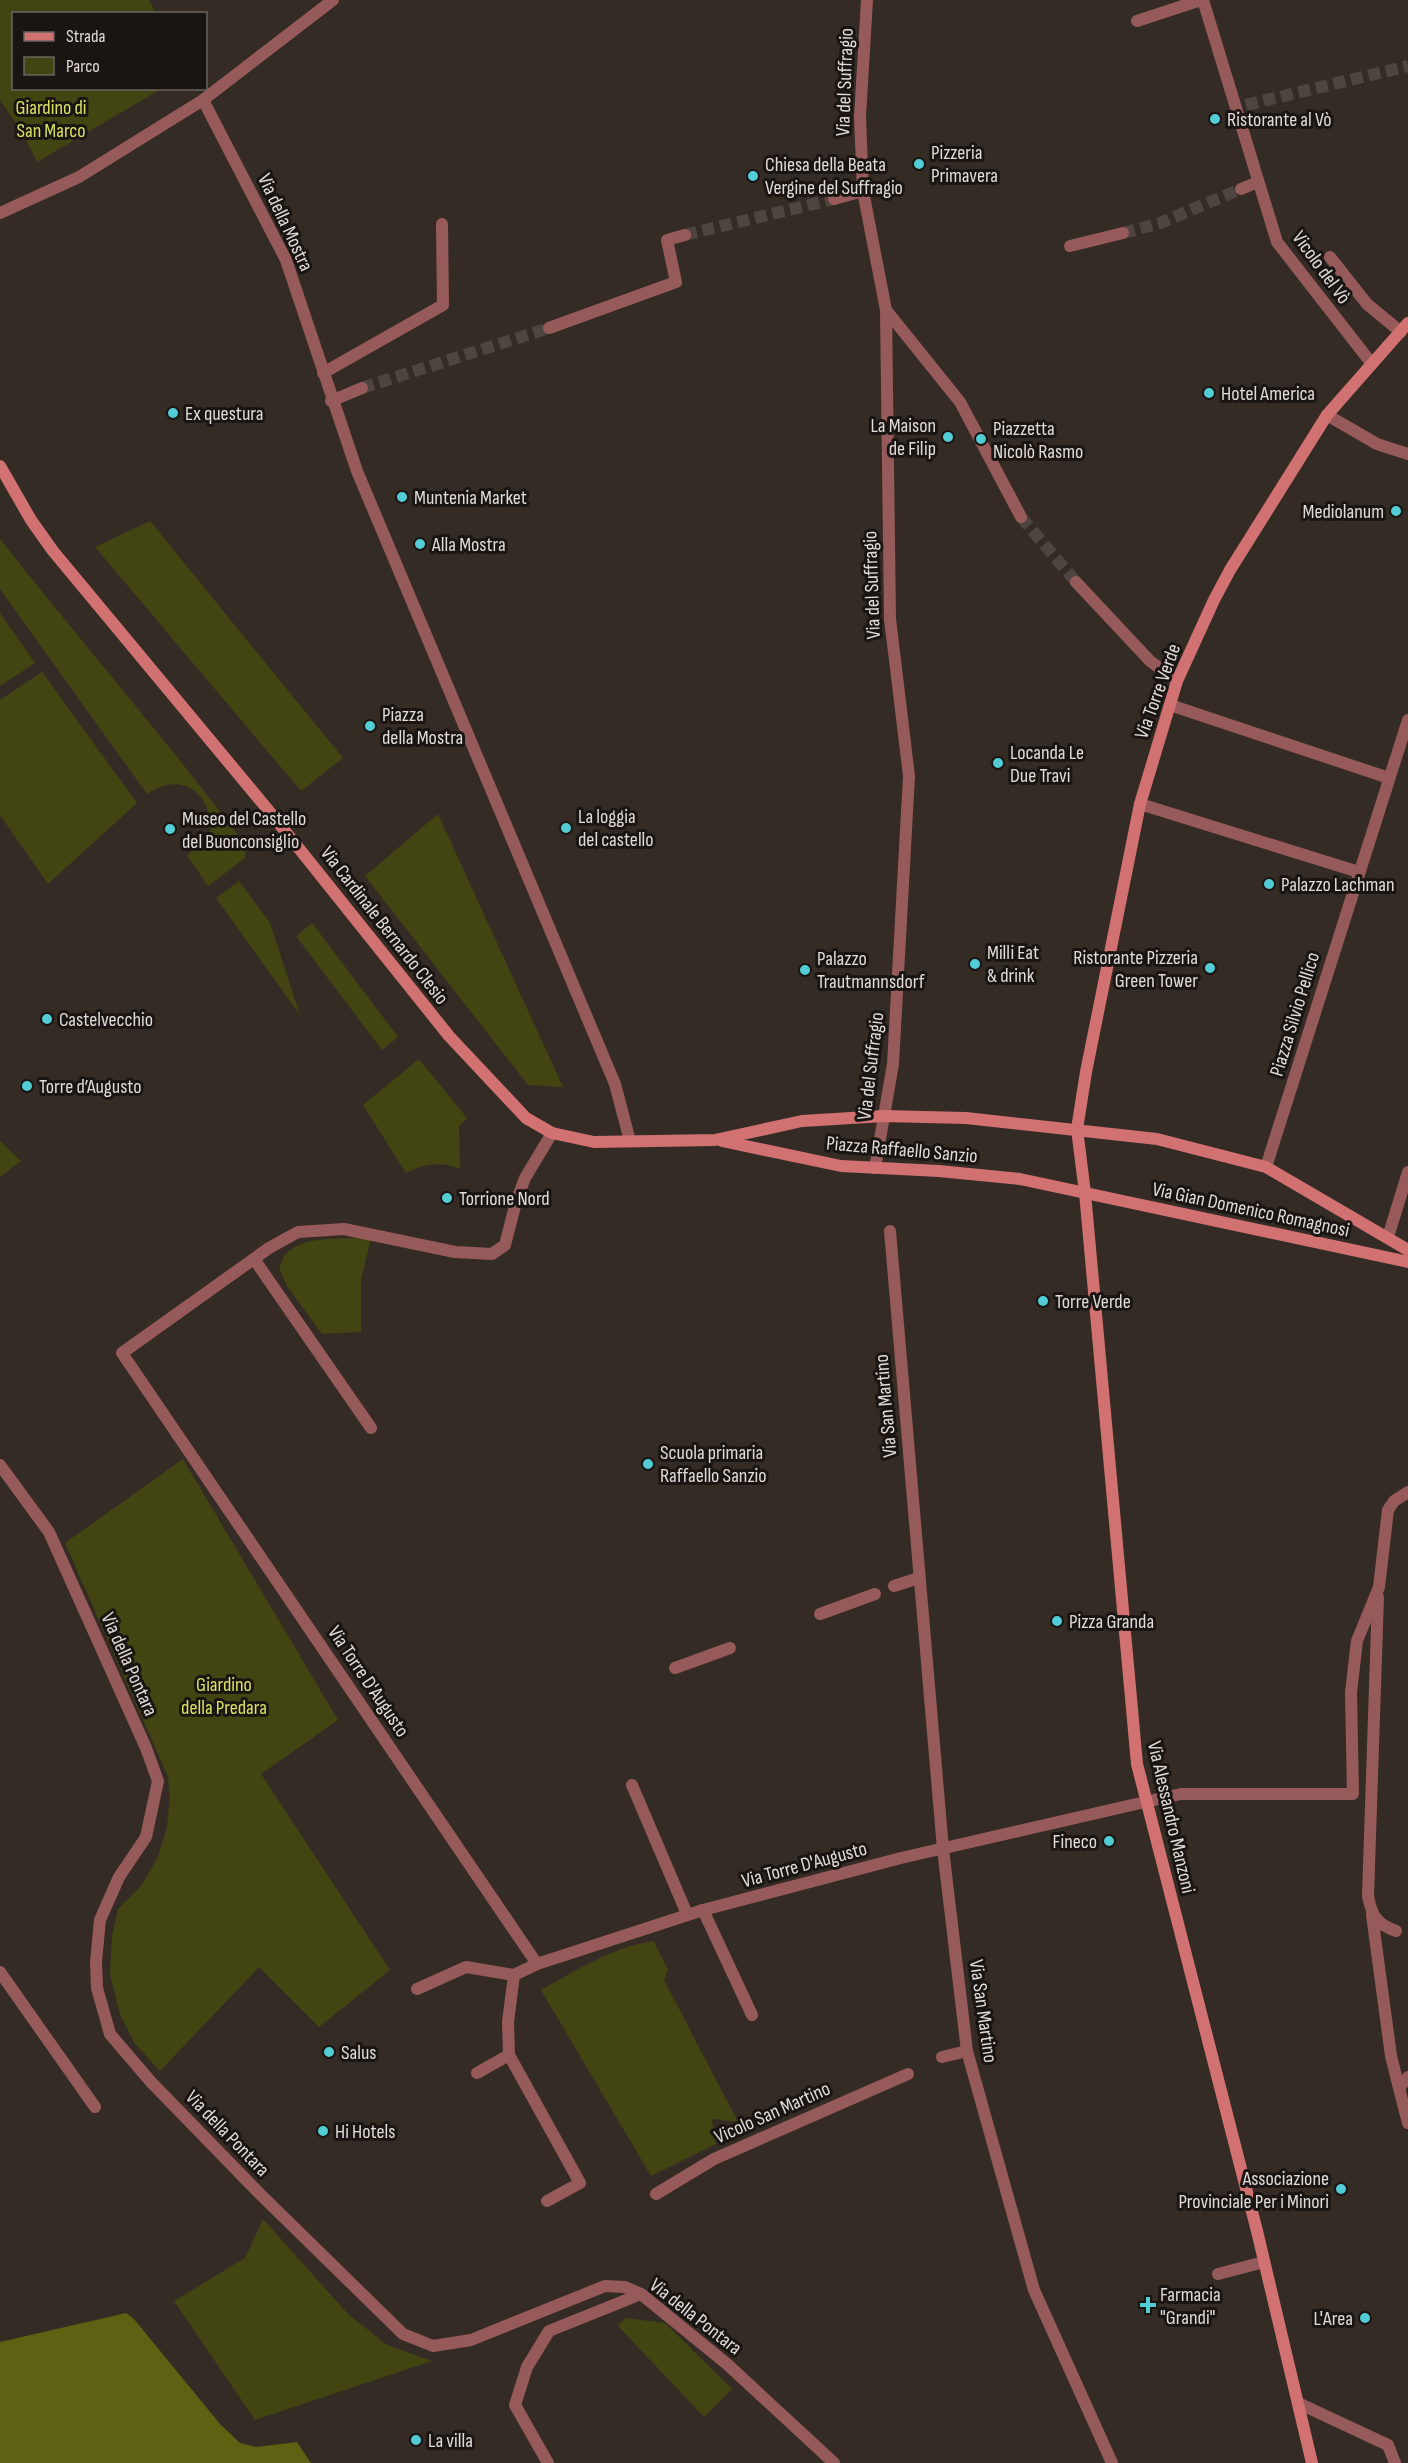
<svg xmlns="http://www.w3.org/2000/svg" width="1408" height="2463" viewBox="0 0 1408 2463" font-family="'Sofia Sans Condensed',sans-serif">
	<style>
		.green { fill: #424412 }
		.forest { fill: #5e6012 }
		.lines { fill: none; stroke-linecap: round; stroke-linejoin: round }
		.street-tunnel { stroke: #4f4540; stroke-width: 12; stroke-dasharray: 12 6; stroke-linecap: butt }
		.lane { stroke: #975a5a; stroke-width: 12 }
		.street { stroke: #975a5a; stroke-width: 12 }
		.secondary { stroke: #d27172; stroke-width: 12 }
		.poi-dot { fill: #52ccd5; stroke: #191512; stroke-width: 2 }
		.labels { text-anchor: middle; stroke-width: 6; stroke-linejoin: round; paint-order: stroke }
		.street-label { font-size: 20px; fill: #e1dad6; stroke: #191512 }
		.park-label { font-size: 20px; fill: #dce162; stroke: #191512 }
		.poi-label { font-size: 20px; fill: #e1dad6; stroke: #191512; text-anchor: start }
	</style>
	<rect width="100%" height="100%" fill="#352b25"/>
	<g class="green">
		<path d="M 0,0 L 149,0 L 156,13 L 14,14 L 14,88 L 161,89 L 37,162 L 24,135 L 0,100 Z"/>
		<path d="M 150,521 L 343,758 L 301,791 L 95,547 Z"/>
		<path d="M 0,539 C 81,642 168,741 246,846 L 245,858 L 208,886 L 187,855 C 194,850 204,845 208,837 C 212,830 211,821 209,814 C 200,783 172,776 147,794 L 0,589 Z"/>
		<path d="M 0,613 L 35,663 L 0,686 Z"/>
		<path d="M 42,672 L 137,803 L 48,884 L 0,815 L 0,700 Z"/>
		<path d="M 438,814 L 563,1087 L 528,1085 L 365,876 Z"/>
		<path d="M 239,881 L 270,923 L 300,1015 L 216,898 Z"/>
		<path d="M 312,923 L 398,1037 L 382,1050 L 296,936 Z"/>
		<path d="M 419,1059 L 467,1118 L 459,1126 L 460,1169 C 441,1161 424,1164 406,1173 L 363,1105 Z"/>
		<path d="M 0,1141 L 21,1161 L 0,1177 Z"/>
		<path d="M 371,1238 L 361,1280 L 361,1332 L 322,1334 L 287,1286 L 279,1268 C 281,1265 282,1258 285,1255 C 302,1234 347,1239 371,1238 Z"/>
		<path d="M 183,1459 L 338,1720 L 261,1774 L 390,1970 L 319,2027 L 259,1967 L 160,2071 L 135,2044 L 120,2015 L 110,1974 L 112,1936 L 118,1909 L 141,1886 L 158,1857 L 167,1827 L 170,1796 L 168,1777 L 65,1543 Z"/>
		<path d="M 654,1941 L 668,1970 L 664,1980 L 738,2122 L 712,2119 L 716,2144 L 651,2176 L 541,1990 C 577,1970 614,1946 654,1941 Z"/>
		<path d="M 263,2219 L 348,2314 L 387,2345 L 432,2361 L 255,2420 L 174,2301 L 245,2258 Z"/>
		<path d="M 625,2318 L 665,2323 L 732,2389 L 704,2417 L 618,2326 Z"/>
	</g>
	<path class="forest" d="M 126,2313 L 134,2319 L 220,2424 L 240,2443 L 256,2447 L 297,2442 L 311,2463 L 0,2463 L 0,2342 Z"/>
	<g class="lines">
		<g class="street-tunnel">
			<path d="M 1246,105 L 1408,66"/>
			<path d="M 1123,233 L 1160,223 L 1241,189"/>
			<path d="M 685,235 L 834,199"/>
			<path d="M 362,388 L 549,328"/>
			<path d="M 1021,517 L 1076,582"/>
		</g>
		<g class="lane">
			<path d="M 1137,21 L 1201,0"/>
			<path d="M 1330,257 L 1367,304 L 1401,332"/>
			<path d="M 323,373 L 443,305 L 442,224"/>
			<path d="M 1170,705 L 1389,778"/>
			<path d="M 1140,804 L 1359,872"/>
			<path d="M 1388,1237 L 1408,1172"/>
			<path d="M 254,1259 L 371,1428"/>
			<path d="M 894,1586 L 919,1578"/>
			<path d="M 1378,1597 L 1368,1896 C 1372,1917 1377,1924 1396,1931"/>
			<path d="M 820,1614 L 875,1594"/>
			<path d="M 675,1668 L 730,1648"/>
			<path d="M 632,1785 L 687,1914"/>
			<path d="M 1145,1802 L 1181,1794 L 1353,1794 L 1351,1692 L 1357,1641 L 1379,1587 L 1388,1510 L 1394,1501 L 1408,1492"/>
			<path d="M 703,1910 L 752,2015"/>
			<path d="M 1372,1915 L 1391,2056 L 1399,2088"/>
			<path d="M 514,1975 L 508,2022 L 509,2055 L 580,2183 L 547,2201"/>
			<path d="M 417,1989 L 466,1967 L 514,1975 L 537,1964"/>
			<path d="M 942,2057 L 967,2051"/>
			<path d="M 477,2073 L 509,2055"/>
			<path d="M 1408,2077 L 1399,2088 L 1408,2123"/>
			<path d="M 656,2194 L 714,2159 L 908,2074"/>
			<path d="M 1218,2274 L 1264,2262"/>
			<path d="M 1298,2403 L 1388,2445 L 1395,2463"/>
			<path d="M 548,2463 L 515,2405 L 527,2367 L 549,2331 L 641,2294"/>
		</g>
		<g class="street">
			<path d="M 867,0 L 860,117 L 863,191 L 886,310 L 890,619 L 909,776 L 893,1064 L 875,1168"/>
			<path d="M 1203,0 L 1277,242 L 1372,364"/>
			<path d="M 203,100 L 286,260 L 357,471 L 615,1084 L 630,1141"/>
			<path d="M 1241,189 L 1258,182"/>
			<path d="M 834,199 L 863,191"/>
			<path d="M 0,213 L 79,177 L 203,100 L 333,0"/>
			<path d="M 1070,246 L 1123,233"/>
			<path d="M 886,310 L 960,402 L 1021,517"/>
			<path d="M 549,328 L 676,282 L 667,240 L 685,235"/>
			<path d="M 331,401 L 362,388"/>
			<path d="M 1327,415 L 1377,444 L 1408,454"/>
			<path d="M 1076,582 L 1150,661 L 1177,681"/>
			<path d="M 552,1133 L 525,1178 L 516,1202 L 505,1245 L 492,1254 L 455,1252 L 344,1229 L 298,1232 L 269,1248 L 122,1353 L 537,1964 L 703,1910 L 901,1858 L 1145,1802"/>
			<path d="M 1266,1167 L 1408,720"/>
			<path d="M 890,1231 L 943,1849 L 967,2051 L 1034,2290 L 1112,2463"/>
			<path d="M 0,1465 L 49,1532 L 146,1748 L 158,1781 L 146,1837 L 119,1877 L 100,1920 L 96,1962 L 97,1988 L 110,2034 L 151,2082 L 258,2192 L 403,2334 L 433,2346 L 471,2340 L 605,2286 L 625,2287 L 641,2294 L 727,2364 L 834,2463"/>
			<path d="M 0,1972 L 95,2107"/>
		</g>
		<g class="secondary">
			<path d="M 0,466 L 31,520 L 53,551 L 269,811 L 449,1036 L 526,1118 L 552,1133 L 594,1142 L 715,1140 L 802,1121 L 884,1116 L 966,1118 L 1157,1139 L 1266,1167 L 1408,1250"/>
			<path d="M 722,1141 L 841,1166 L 939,1171 L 1020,1179 L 1408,1262"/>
			<path d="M 1312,2463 L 1257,2231 L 1137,1764 L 1085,1193 L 1077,1129 L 1086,1072 L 1140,804 L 1177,681 L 1214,600 L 1230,570 L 1327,415 L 1408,323"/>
		</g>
	</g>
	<g class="poi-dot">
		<circle cx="1215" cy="119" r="6"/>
		<circle cx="919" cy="164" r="6"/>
		<circle cx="753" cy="176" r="6"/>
		<circle cx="1209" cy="393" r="6"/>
		<circle cx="173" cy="413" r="6"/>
		<circle cx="948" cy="437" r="6"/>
		<circle cx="981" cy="439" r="6"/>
		<circle cx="402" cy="497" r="6"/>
		<circle cx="1396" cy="511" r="6"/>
		<circle cx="420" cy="544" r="6"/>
		<circle cx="370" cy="726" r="6"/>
		<circle cx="998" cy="763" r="6"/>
		<circle cx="566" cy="828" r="6"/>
		<circle cx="170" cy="829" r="6"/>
		<circle cx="1269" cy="884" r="6"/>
		<circle cx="975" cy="964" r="6"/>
		<circle cx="1210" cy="968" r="6"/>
		<circle cx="805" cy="970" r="6"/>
		<circle cx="47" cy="1019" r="6"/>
		<circle cx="27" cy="1086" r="6"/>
		<circle cx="447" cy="1198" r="6"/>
		<circle cx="1043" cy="1301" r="6"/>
		<circle cx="648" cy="1464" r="6"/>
		<circle cx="1057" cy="1621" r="6"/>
		<circle cx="1109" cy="1841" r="6"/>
		<circle cx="329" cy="2052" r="6"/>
		<circle cx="323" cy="2131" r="6"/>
		<circle cx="1341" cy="2189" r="6"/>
		<path d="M1145 2296h6v6h6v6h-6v6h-6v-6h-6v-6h6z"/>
		<circle cx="1365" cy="2318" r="6"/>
		<circle cx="416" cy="2440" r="6"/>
	</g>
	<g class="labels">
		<g class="street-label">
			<text transform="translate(844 82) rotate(-88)" y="7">Via del Suffragio</text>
			<text transform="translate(286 222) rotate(65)" y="7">Via della Mostra</text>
			<text transform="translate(1322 267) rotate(54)" y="7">Vicolo del Vò</text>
			<text transform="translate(871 585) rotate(-92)" y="7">Via del Suffragio</text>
			<text transform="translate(1157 691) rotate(-70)" y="7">Via Torre Verde</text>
			<text transform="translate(385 925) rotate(52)" y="7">Via Cardinale Bernardo Clesio</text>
			<text transform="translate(1294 1014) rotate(-73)" y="7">Piazza Silvio Pellico</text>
			<text transform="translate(870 1066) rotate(-83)" y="7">Via del Suffragio</text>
			<text transform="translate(902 1149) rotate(5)" y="7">Piazza Raffaello Sanzio</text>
			<text transform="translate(1251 1209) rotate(12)" y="7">Via Gian Domenico Romagnosi</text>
			<text transform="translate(885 1406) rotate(-95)" y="7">Via San Martino</text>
			<text transform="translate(130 1664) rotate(66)" y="7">Via della Pontara</text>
			<text transform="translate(369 1681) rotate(56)" y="7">Via Torre D'Augusto</text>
			<text transform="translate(1172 1817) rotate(77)" y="7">Via Alessandro Manzoni</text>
			<text transform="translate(804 1864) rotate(-15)" y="7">Via Torre D'Augusto</text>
			<text transform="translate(984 2011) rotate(82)" y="7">Via San Martino</text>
			<text transform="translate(772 2112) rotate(-24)" y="7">Vicolo San Martino</text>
			<text transform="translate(228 2133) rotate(46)" y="7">Via della Pontara</text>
			<text transform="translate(696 2316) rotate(38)" y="7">Via della Pontara</text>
		</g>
		<g class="park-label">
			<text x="51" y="114">Giardino di<tspan x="51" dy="23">San Marco</tspan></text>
			<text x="224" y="1691">Giardino<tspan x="224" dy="23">della Predara</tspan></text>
		</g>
		<g class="poi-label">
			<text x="1227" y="126">Ristorante al Vò</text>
			<text x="931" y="159">Pizzeria<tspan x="931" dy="23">Primavera</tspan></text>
			<text x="765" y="171">Chiesa della Beata<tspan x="765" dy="23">Vergine del Suffragio</tspan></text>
			<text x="1221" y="400">Hotel America</text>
			<text x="185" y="420">Ex questura</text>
			<text x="936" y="432" text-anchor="end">La Maison<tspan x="936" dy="23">de Filip</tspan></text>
			<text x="993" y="435">Piazzetta<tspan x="993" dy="23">Nicolò Rasmo</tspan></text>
			<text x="414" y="504">Muntenia Market</text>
			<text x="1384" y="518" text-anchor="end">Mediolanum</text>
			<text x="432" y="551">Alla Mostra</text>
			<text x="382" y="721">Piazza<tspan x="382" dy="23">della Mostra</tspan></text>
			<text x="1010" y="759">Locanda Le<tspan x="1010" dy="23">Due Travi</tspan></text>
			<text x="578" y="823">La loggia<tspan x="578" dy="23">del castello</tspan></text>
			<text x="182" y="825">Museo del Castello<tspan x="182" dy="23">del Buonconsiglio</tspan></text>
			<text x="1281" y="891">Palazzo Lachman</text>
			<text x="987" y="959">Milli Eat<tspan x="987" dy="23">&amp; drink</tspan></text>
			<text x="1198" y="964" text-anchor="end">Ristorante Pizzeria<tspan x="1198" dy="23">Green Tower</tspan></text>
			<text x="817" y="965">Palazzo<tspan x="817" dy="23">Trautmannsdorf</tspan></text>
			<text x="59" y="1026">Castelvecchio</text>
			<text x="39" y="1093">Torre d’Augusto</text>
			<text x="459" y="1205">Torrione Nord</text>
			<text x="1055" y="1308">Torre Verde</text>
			<text x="660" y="1459">Scuola primaria<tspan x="660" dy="23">Raffaello Sanzio</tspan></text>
			<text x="1069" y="1628">Pizza Granda</text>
			<text x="1097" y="1848" text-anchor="end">Fineco</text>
			<text x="341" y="2059">Salus</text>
			<text x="335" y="2138">Hi Hotels</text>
			<text x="1329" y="2185" text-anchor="end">Associazione<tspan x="1329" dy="23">Provinciale Per i Minori</tspan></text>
			<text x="1160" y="2301">Farmacia<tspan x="1160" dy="23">"Grandi"</tspan></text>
			<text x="1353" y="2325" text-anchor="end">L'Area</text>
			<text x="428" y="2447">La villa</text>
		</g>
	</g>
	<rect x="12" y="12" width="195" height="78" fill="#191512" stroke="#696460" stroke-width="1.5"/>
	<rect x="24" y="32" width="30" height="9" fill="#d27172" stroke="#696460" stroke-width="1.5"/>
	<text x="66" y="42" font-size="18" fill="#e1dad6">Strada</text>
	<rect x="24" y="57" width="30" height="18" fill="#424412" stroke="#696460" stroke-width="1.5"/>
	<text x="66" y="72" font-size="18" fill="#e1dad6">Parco</text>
</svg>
